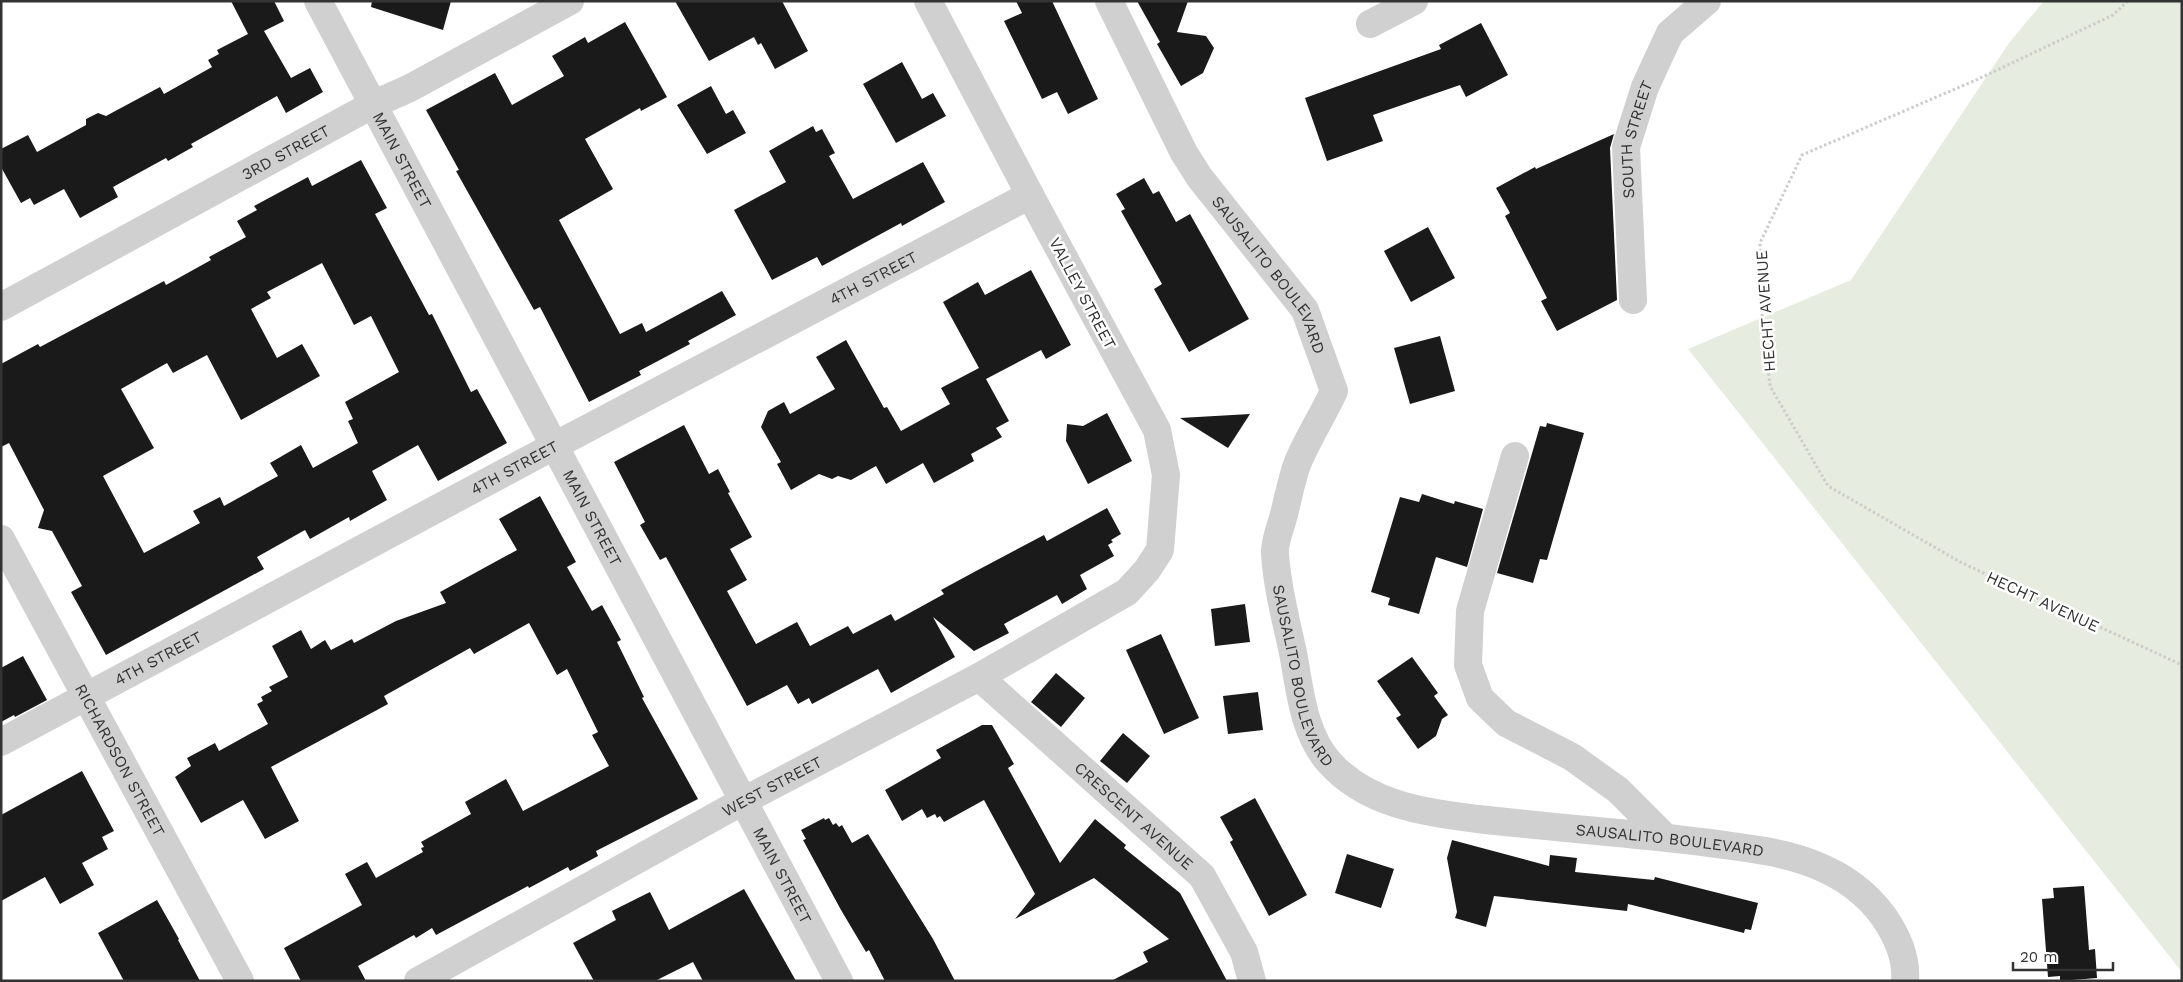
<svg xmlns="http://www.w3.org/2000/svg" width="2183" height="982" viewBox="0 0 2183 982" font-family="'Work Sans',sans-serif">
	<style>
		.green { fill: #e6ecdf }
		.building { fill: #1a1a1a; fill-rule: evenodd }
		.lines { fill: none; stroke-linecap: round; stroke-linejoin: round }
		.path { stroke: #cdcdcd; stroke-width: 3; stroke-dasharray: 2.5 2.5; stroke-linecap: butt }
		.minor { stroke: #d0d0d0; stroke-width: 28 }
		.labels { text-anchor: middle; stroke-width: 5; stroke-linejoin: round; paint-order: stroke }
		.street-label { font-size: 16px; fill: #333; stroke: #fff }
	</style>
	<rect width="100%" height="100%" fill="#fff"/>
	<path class="green" d="M 2044,1 L 2182,1 L 2182,972 L 1688,349 L 1851,280 L 2009,43 Z"/>
	<g class="building">
		<path d="M 231,1 L 274,1 L 284,21 L 264,31 L 291,78 L 310,68 L 323,92 L 286,113 L 277,96 L 191,144 L 193,147 L 168,161 L 166,158 L 113,187 L 118,197 L 80,218 L 64,189 L 34,205 L 30,198 L 21,203 L 1,167 L 1,149 L 28,135 L 37,152 L 86,125 L 86,119 L 98,113 L 106,116 L 160,87 L 164,94 L 212,67 L 208,60 L 219,54 L 217,50 L 248,34 Z"/>
		<path d="M 372,1 L 451,1 L 443,30 L 371,7 Z"/>
		<path d="M 675,1 L 782,1 L 808,51 L 775,69 L 761,43 L 758,45 L 754,37 L 709,61 Z"/>
		<path d="M 1016,1 L 1052,1 L 1098,99 L 1068,114 L 1057,92 L 1042,99 L 1004,21 L 1022,13 Z"/>
		<path d="M 1137,1 L 1188,1 L 1177,32 L 1206,36 L 1214,48 L 1203,73 L 1181,86 L 1157,44 L 1160,42 Z"/>
		<path d="M 625,22 L 667,97 L 641,111 L 640,108 L 585,139 L 613,189 L 559,220 L 620,334 L 642,323 L 646,332 L 722,291 L 736,315 L 688,341 L 690,344 L 639,371 L 641,375 L 589,402 L 540,307 L 534,310 L 456,171 L 459,170 L 426,110 L 495,73 L 512,105 L 564,76 L 552,56 L 585,37 L 588,43 Z"/>
		<path d="M 1481,23 L 1508,75 L 1466,97 L 1460,85 L 1373,115 L 1383,141 L 1327,161 L 1305,98 L 1441,49 L 1439,45 Z"/>
		<path d="M 902,62 L 922,99 L 933,93 L 946,116 L 896,143 L 863,84 Z"/>
		<path d="M 711,86 L 726,114 L 733,110 L 746,133 L 707,154 L 677,105 Z"/>
		<path d="M 813,126 L 816,132 L 822,129 L 835,153 L 829,156 L 853,199 L 923,162 L 945,202 L 902,226 L 901,223 L 822,266 L 817,257 L 772,280 L 734,210 L 786,182 L 769,151 Z"/>
		<path d="M 1614,134 L 1610,148 L 1617,300 L 1557,331 L 1541,301 L 1547,298 L 1505,216 L 1510,213 L 1496,188 L 1535,167 L 1536,169 Z"/>
		<path d="M 361,160 L 387,208 L 375,214 L 429,315 L 432,314 L 471,392 L 477,389 L 507,443 L 438,481 L 418,445 L 372,471 L 387,500 L 350,521 L 349,517 L 310,539 L 305,530 L 257,557 L 264,569 L 106,655 L 71,592 L 82,586 L 52,531 L 38,528 L 44,510 L 9,443 L 1,447 L 1,364 L 38,344 L 40,347 L 164,281 L 166,285 L 211,260 L 209,257 L 246,237 L 237,221 L 257,210 L 254,206 L 308,177 L 312,186 ZM 322,263 L 354,325 L 371,316 L 399,372 L 345,402 L 353,419 L 348,421 L 358,443 L 313,468 L 301,445 L 270,463 L 278,476 L 224,506 L 220,497 L 193,511 L 200,523 L 144,553 L 103,476 L 154,448 L 121,389 L 167,363 L 173,373 L 207,355 L 241,420 L 320,376 L 302,344 L 277,358 L 251,309 L 271,298 L 267,292 Z"/>
		<path d="M 1144,178 L 1153,194 L 1159,191 L 1176,222 L 1190,214 L 1249,319 L 1189,352 L 1154,289 L 1162,284 L 1121,211 L 1125,209 L 1116,194 Z"/>
		<path d="M 1428,227 L 1455,278 L 1411,302 L 1384,251 Z"/>
		<path d="M 1031,270 L 1071,345 L 1046,359 L 1041,350 L 986,379 L 1009,421 L 996,428 L 1002,437 L 971,454 L 974,461 L 934,483 L 923,463 L 886,484 L 876,466 L 851,480 L 838,476 L 832,479 L 819,474 L 791,490 L 777,464 L 781,462 L 761,427 L 768,411 L 784,402 L 790,414 L 835,389 L 816,357 L 846,340 L 884,408 L 887,407 L 901,431 L 950,404 L 941,388 L 979,368 L 943,302 L 978,282 L 985,295 Z"/>
		<path d="M 1440,336 L 1455,391 L 1410,404 L 1394,348 Z"/>
		<path d="M 1107,413 L 1132,461 L 1088,484 L 1066,441 L 1067,424 L 1083,426 Z"/>
		<path d="M 1250,414 L 1228,448 L 1180,418 Z"/>
		<path d="M 1547,423 L 1584,433 L 1547,560 L 1540,559 L 1533,583 L 1497,573 L 1540,426 L 1546,427 Z"/>
		<path d="M 684,425 L 709,474 L 718,469 L 730,492 L 728,493 L 752,537 L 730,549 L 747,580 L 727,591 L 756,644 L 797,622 L 810,646 L 848,626 L 853,634 L 891,614 L 895,621 L 944,594 L 941,590 L 976,571 L 1044,535 L 1047,541 L 1107,508 L 1121,534 L 1111,540 L 1113,542 L 1108,545 L 1114,556 L 1080,575 L 1087,589 L 1062,604 L 1057,595 L 1004,624 L 1009,633 L 974,651 L 933,617 L 955,657 L 891,693 L 878,669 L 812,704 L 809,698 L 798,704 L 787,685 L 747,706 L 666,557 L 660,560 L 640,525 L 645,522 L 614,462 Z"/>
		<path d="M 1422,494 L 1454,504 L 1455,501 L 1483,509 L 1467,567 L 1436,557 L 1419,614 L 1388,605 L 1390,598 L 1371,592 L 1400,497 L 1419,502 Z"/>
		<path d="M 540,496 L 576,562 L 567,567 L 592,611 L 602,605 L 621,640 L 617,642 L 644,697 L 642,698 L 698,799 L 596,851 L 598,856 L 570,871 L 568,867 L 529,888 L 528,886 L 436,935 L 432,928 L 416,938 L 414,935 L 358,966 L 366,981 L 301,981 L 284,948 L 362,905 L 345,874 L 367,862 L 376,878 L 423,852 L 421,848 L 424,847 L 421,842 L 471,814 L 465,802 L 506,779 L 523,811 L 609,766 L 592,735 L 598,732 L 567,669 L 557,675 L 529,623 L 474,654 L 470,648 L 384,696 L 388,704 L 377,710 L 271,767 L 299,821 L 265,839 L 243,800 L 201,823 L 175,777 L 191,766 L 187,758 L 215,743 L 219,751 L 268,724 L 257,704 L 263,701 L 261,697 L 272,691 L 269,687 L 288,677 L 272,646 L 301,630 L 311,649 L 325,640 L 331,650 L 352,639 L 354,643 L 396,621 L 446,603 L 440,592 L 517,550 L 499,519 Z"/>
		<path d="M 1245,604 L 1250,642 L 1215,646 L 1211,609 Z"/>
		<path d="M 1161,634 L 1199,718 L 1164,734 L 1126,650 Z"/>
		<path d="M 23,656 L 47,700 L 15,717 L 14,715 L 1,722 L 1,668 Z"/>
		<path d="M 1412,657 L 1438,693 L 1434,696 L 1448,715 L 1442,719 L 1436,736 L 1418,749 L 1396,718 L 1401,715 L 1377,681 Z"/>
		<path d="M 1056,673 L 1085,698 L 1061,727 L 1031,702 Z"/>
		<path d="M 1258,692 L 1263,730 L 1228,734 L 1223,696 Z"/>
		<path d="M 982,725 L 992,725 L 1014,764 L 1008,768 L 1060,863 L 1095,819 L 1126,845 L 1124,848 L 1180,893 L 1227,981 L 1111,981 L 1148,962 L 1143,952 L 1169,939 L 1094,878 L 1015,919 L 1035,894 L 984,800 L 944,822 L 940,816 L 937,818 L 935,814 L 927,818 L 922,809 L 902,821 L 885,790 L 941,758 L 936,750 Z"/>
		<path d="M 1123,733 L 1150,756 L 1127,783 L 1100,761 Z"/>
		<path d="M 82,771 L 114,831 L 102,837 L 108,849 L 82,863 L 94,885 L 60,904 L 45,877 L 1,901 L 1,815 Z"/>
		<path d="M 1255,798 L 1307,895 L 1269,916 L 1230,842 L 1233,840 L 1220,817 Z"/>
		<path d="M 824,818 L 825,820 L 829,818 L 833,825 L 836,823 L 839,827 L 842,825 L 852,843 L 868,834 L 933,939 L 955,981 L 885,981 L 869,950 L 866,952 L 841,910 L 803,840 L 806,839 L 801,830 Z"/>
		<path d="M 1452,840 L 1549,866 L 1550,855 L 1577,858 L 1575,872 L 1654,880 L 1655,877 L 1758,903 L 1751,930 L 1745,929 L 1744,933 L 1628,904 L 1627,911 L 1494,896 L 1486,927 L 1455,918 L 1457,912 L 1447,858 Z"/>
		<path d="M 1347,854 L 1394,869 L 1381,908 L 1335,893 Z"/>
		<path d="M 2084,886 L 2089,950 L 2095,949 L 2097,978 L 2060,981 L 2060,976 L 2048,977 L 2042,899 L 2054,898 L 2053,888 Z"/>
		<path d="M 744,889 L 796,981 L 703,981 L 693,962 L 655,981 L 594,981 L 573,943 L 616,920 L 612,911 L 650,892 L 669,930 Z"/>
		<path d="M 157,900 L 179,939 L 178,940 L 200,981 L 124,981 L 98,933 Z"/>
	</g>
	<g class="lines">
		<path class="path" d="M 2128,1 L 2113,15 L 1976,80 L 1802,155 L 1760,243 L 1761,305 L 1770,386 L 1828,486 L 1962,563 L 2182,665"/>
		<g class="minor">
			<path id="s1" d="M 318,1 L 839,981"/>
			<path id="s2" d="M 1109,1 L 1184,153 L 1200,178 L 1305,310 L 1334,391 C 1323,415 1308,438 1298,462 C 1291,480 1288,500 1283,518 C 1280,529 1274,543 1275,554 C 1277,587 1286,620 1293,653 C 1300,689 1303,733 1329,762 C 1367,805 1424,812 1478,819 C 1555,828 1633,833 1710,843 C 1745,848 1780,851 1813,864 C 1842,875 1866,892 1884,917 C 1897,936 1907,958 1905,981"/>
			<path d="M 1370,24 L 1414,1"/>
			<path id="s3" d="M 1633,300 L 1626,147 L 1645,87 L 1670,33 L 1707,1"/>
			<path id="s4" d="M 1,307 L 372,105 L 410,88 L 570,1"/>
			<path d="M 1515,456 L 1470,611 L 1468,665 L 1480,698 L 1506,723 L 1572,757 L 1618,790 L 1665,837"/>
			<path id="s5" d="M 1,539 L 240,981"/>
			<path id="s6" d="M 979,677 L 1202,876 L 1244,952 L 1252,981"/>
			<path id="s7" d="M 1,742 L 554,446 L 1030,195"/>
			<path id="s8" d="M 418,981 L 743,801 L 979,677 L 1127,592 L 1147,570 L 1160,550 L 1166,475 L 1157,430 L 1030,195 L 928,1"/>
		</g>
	</g>
	<g class="labels">
		<g class="street-label">
			<text dy="6" stroke="none"><textPath href="#s3" startOffset="162">SOUTH STREET</textPath></text>
			<text dy="6" stroke="none"><textPath href="#s4" startOffset="324">3RD STREET</textPath></text>
			<text dy="6" stroke="none"><textPath href="#s1" startOffset="180">MAIN STREET</textPath></text>
			<text dy="6" stroke="none"><textPath href="#s2" startOffset="319">SAUSALITO BOULEVARD</textPath></text>
			<text dy="6" stroke="none"><textPath href="#s7" startOffset="988">4TH STREET</textPath></text>
			<text transform="translate(1083 293) rotate(62)" y="6">VALLEY STREET</text>
			<text transform="translate(1765 311) rotate(-94)" y="6">HECHT AVENUE</text>
			<text dy="6" stroke="none"><textPath href="#s7" startOffset="582">4TH STREET</textPath></text>
			<text dy="6" stroke="none"><textPath href="#s1" startOffset="585">MAIN STREET</textPath></text>
			<text transform="translate(2043 601) rotate(25)" y="6">HECHT AVENUE</text>
			<text dy="6" stroke="none"><textPath href="#s7" startOffset="178">4TH STREET</textPath></text>
			<text dy="6" stroke="none"><textPath href="#s2" startOffset="754">SAUSALITO BOULEVARD</textPath></text>
			<text dy="6" stroke="none"><textPath href="#s5" startOffset="251">RICHARDSON STREET</textPath></text>
			<text dy="6" stroke="none"><textPath href="#s8" startOffset="404">WEST STREET</textPath></text>
			<text dy="6" stroke="none"><textPath href="#s6" startOffset="208">CRESCENT AVENUE</textPath></text>
			<text dy="6" stroke="none"><textPath href="#s2" startOffset="1202">SAUSALITO BOULEVARD</textPath></text>
			<text dy="6" stroke="none"><textPath href="#s1" startOffset="990">MAIN STREET</textPath></text>
		</g>
	</g>
	<rect width="2183" height="982" fill="none" stroke="#333333" stroke-width="5"/>
	<path d="M2013 962v8h100v-8" fill="none" stroke="#333333" stroke-width="2.5"/>
	<text x="2020" y="962" font-size="15" fill="#333333" stroke="#ffffff" stroke-width="4" paint-order="stroke">20 m</text>
</svg>
